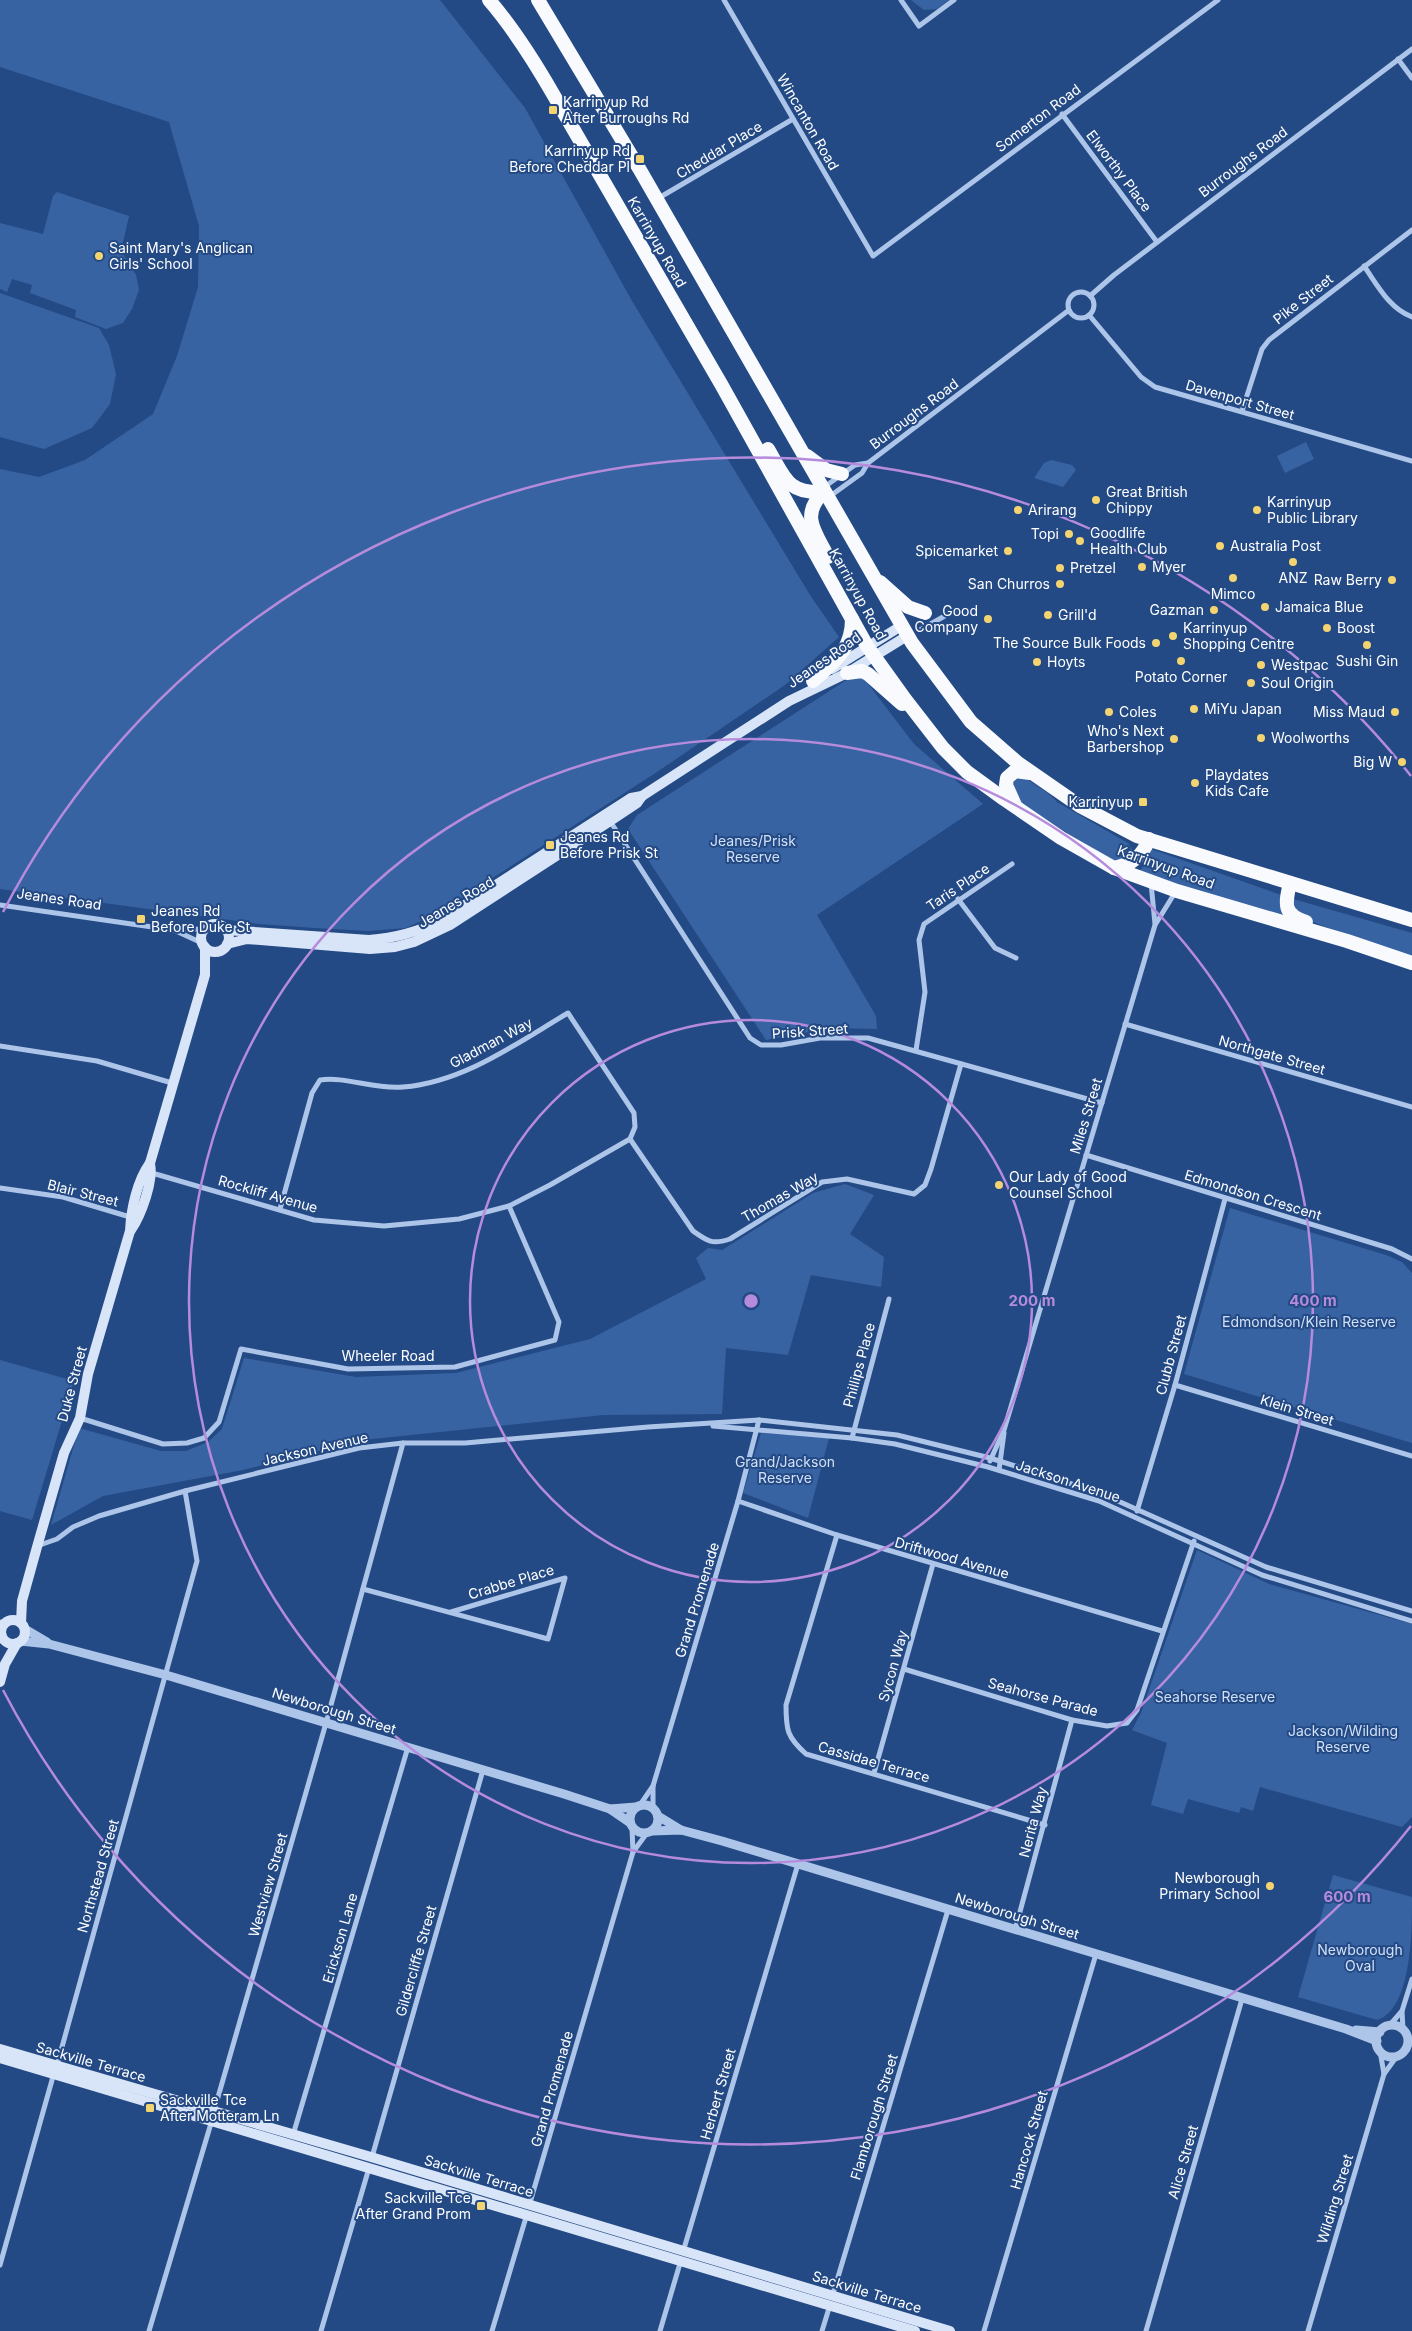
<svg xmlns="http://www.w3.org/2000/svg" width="1412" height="2331" viewBox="0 0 1412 2331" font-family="Inter,sans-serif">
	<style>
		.green { fill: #3863a2 }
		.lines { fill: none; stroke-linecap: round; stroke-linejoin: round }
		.minor { stroke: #adc5e9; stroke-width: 5 }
		.tertiary { stroke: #adc5e9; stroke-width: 9 }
		.secondary { stroke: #d8e4f7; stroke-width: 10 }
		.trunk { stroke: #f8fafe; stroke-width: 14 }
		.ring { fill: none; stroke: #b68bdc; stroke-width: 2.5 }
		.poi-dot { fill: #f3d471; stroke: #244a85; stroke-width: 2 }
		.labels { text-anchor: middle; stroke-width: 4; stroke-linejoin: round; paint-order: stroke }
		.poi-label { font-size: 14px; fill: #fff; stroke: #244a85; text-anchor: start }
		.street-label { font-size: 14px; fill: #fff; stroke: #244a85 }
		.park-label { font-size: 14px; fill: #d1e0f7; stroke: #244a85 }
		.centre { fill: #b68bdc; stroke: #244a85; stroke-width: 2.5 }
		.ring-label { font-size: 15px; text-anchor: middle; font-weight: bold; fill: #b68bdc; stroke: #244a85; stroke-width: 4; stroke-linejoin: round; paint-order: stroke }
	</style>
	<rect width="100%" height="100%" fill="#244a85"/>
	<g class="green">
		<path d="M 0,0 L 440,0 L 525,108 L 632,301 L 810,595 L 839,637 L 785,685 L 657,772 L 438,913 L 406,928 L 368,931 L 315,928 L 259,924 L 0,889 L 0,469 L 39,477 L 85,460 L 153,414 L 177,356 L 198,287 L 199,226 L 169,122 L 0,67 Z"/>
		<path d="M 911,0 L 949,0 L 937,9 L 924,10 Z"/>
		<path d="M 57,192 L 129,216 L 121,251 L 136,275 L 139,290 L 132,309 L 123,323 L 106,329 L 75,317 L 76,310 L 30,293 L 32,285 L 12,279 L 7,292 L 0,289 L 0,223 L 43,234 L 53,196 Z"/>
		<path d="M 0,293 L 99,328 L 109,345 L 116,374 L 110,404 L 92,428 L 44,449 L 0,437 Z"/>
		<path d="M 1306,442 L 1314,459 L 1285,473 L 1277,456 Z"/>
		<path d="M 1051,460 L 1072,465 L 1076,470 L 1063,487 L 1034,478 L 1044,463 Z"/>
		<path d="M 859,672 L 914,744 L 983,804 L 817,915 L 876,1016 L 877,1029 L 830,1028 L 766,1040 L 628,829 L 637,815 Z"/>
		<path d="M 1024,777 L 1049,794 L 1057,802 L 1128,843 L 1134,853 L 1131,861 L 1111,861 L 1080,844 L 1065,832 L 1020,803 L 1012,787 L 1016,778 Z"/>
		<path d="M 1151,849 L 1281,895 L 1283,917 L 1138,872 L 1144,866 Z"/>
		<path d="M 1293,899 L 1412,933 L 1412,959 L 1294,915 Z"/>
		<path d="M 845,1184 L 874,1195 L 850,1234 L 884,1257 L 881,1287 L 811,1275 L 788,1355 L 726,1348 L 722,1414 L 603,1415 L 363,1440 L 243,1470 L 103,1496 L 51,1525 L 79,1428 L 161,1451 L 186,1451 L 208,1442 L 222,1429 L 244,1358 L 356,1377 L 456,1373 L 590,1339 L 706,1279 L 696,1258 L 708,1248 L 722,1250 L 813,1193 Z"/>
		<path d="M 1230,1208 L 1386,1255 L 1402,1262 L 1412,1273 L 1412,1443 L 1184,1374 Z"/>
		<path d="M 0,1360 L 74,1381 L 32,1520 L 0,1511 Z"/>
		<path d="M 761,1433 L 829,1438 L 808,1518 L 743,1493 Z"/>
		<path d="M 1197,1550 L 1269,1584 L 1412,1624 L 1412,1817 L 1402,1827 L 1260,1787 L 1253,1811 L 1241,1807 L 1239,1813 L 1188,1799 L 1183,1814 L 1151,1805 L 1167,1743 L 1132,1730 L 1141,1713 Z"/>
		<path d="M 1333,1875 L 1412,1897 C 1412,1929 1412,2009 1377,2020 L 1298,1997 Z"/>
	</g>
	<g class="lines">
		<g class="minor">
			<path d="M 724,0 L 873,256 L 1218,0"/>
			<path d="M 901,0 L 919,26 L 954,0"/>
			<path d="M 1398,59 L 1412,78"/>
			<path d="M 1062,114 L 1157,242"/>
			<path d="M 657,199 L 793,119"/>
			<path d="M 1364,266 C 1378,286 1389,308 1412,317"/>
			<circle cx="1081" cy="305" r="13"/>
			<path d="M 1090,296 L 1114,275 L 1412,49"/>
			<path d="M 1089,315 L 1141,377 L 1155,387 L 1412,461"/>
			<path d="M 1242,411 L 1262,349 L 1269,340 L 1412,230"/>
			<path d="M 825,489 L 827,485 L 855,465 L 868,463"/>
			<path d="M 828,493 L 833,494 L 862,473 L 868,463 L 1069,310"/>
			<path d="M 920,630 L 957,609"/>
			<path d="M 610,821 L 750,1038 L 761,1045 L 781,1045 L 820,1038 L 868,1038 L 1102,1103"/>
			<path d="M 1151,883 L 1155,924"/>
			<path d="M 958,899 L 995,948 L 1016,958"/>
			<path d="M 0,905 L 173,930 L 204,929"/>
			<path d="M 176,931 L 202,943"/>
			<path d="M 1125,1024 L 1412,1107"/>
			<path d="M 0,1046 L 97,1061 L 172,1083"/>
			<path d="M 916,1050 L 925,992 L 919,940 L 924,924 L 1012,864"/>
			<path d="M 630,1139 L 693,1231 C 707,1241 712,1245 730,1239 L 822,1182 L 847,1179 L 914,1194 L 925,1185 L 931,1169 L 961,1064"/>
			<path d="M 1086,1155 L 1392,1249 L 1412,1259"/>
			<path d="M 152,1173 L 314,1220 L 384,1226 L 459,1219 L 509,1206 L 550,1185 L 630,1139"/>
			<path d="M 0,1188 L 63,1197 L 130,1217"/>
			<path d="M 280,1209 L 312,1093 L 320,1080 C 345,1076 376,1090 403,1087 C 464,1082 517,1043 568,1013 L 634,1113 L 635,1127 L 630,1139"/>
			<path d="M 1175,1385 L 1412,1456"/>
			<path d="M 80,1418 L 163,1444 L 187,1443 L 204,1438 L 219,1422 L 241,1349 L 348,1369 L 455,1367 L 555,1340 L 559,1322 L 509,1206"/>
			<path d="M 713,1426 L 852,1438 L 895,1444 L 988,1467 L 1099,1501 L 1262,1575 L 1412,1621"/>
			<path d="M 852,1438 L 889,1299"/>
			<path d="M 990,1461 L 1004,1430 L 1155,925 L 1176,891"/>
			<path d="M 999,1470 L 1004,1433"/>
			<path d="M 738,1501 L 837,1535 L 1162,1631"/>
			<path d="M 1137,1511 L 1175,1385 L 1225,1199"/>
			<path d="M 837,1535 L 786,1705 C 786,1730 787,1737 806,1754 L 1045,1825"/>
			<path d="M 37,1546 L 57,1539 L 73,1527 L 99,1516 L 185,1491 L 359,1448 L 403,1443 L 465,1443 L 648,1427 L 759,1420 L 897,1435 L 990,1458 L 1100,1493 L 1266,1567 L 1412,1611"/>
			<path d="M 363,1589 L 548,1639 L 565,1578 L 451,1612"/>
			<path d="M 904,1669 L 1072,1720 L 1107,1726 L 1127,1723 L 1137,1710 L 1194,1541"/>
			<path d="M 874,1773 L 933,1564"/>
			<path d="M 640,1805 L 653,1786"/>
			<path d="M 653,1808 L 653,1786 L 738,1501 L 759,1420"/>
			<path d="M 632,1828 L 633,1852"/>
			<path d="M 1015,1930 L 1072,1720"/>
			<path d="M 1389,2026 L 1402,2011"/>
			<path d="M 1403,2030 L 1402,2011 L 1412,1979"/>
			<path d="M 1380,2051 L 1384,2074"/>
			<path d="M 57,2065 L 197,1561 L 185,1491"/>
			<path d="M 214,2111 L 326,1723 L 403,1443"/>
			<path d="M 293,2135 L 408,1747"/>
			<path d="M 372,2157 L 483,1770"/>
			<path d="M 529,2206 L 633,1852 L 647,1833"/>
			<path d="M 683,2252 L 798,1864"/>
			<path d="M 0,2265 L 54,2073"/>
			<path d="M 832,2297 L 948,1910"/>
			<path d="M 149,2331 L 212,2120"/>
			<path d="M 321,2331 L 369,2168"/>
			<path d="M 492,2331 L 527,2214"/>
			<path d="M 660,2331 L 681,2260"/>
			<path d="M 822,2331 L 830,2305"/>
			<path d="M 984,2331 L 1096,1954"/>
			<path d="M 1146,2331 L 1242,1999"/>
			<path d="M 1308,2331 L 1384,2074 L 1397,2056"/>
		</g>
		<g class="tertiary">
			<path d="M 0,1624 L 4,1625"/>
			<path d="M 25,1629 L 47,1642"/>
			<path d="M 0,1634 L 2,1635"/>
			<path d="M 20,1641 L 49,1644 L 166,1675 L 564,1794 L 610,1809 L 629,1822"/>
			<circle cx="644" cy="1819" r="14"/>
			<path d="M 610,1809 L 636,1807"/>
			<path d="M 658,1816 L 681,1830"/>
			<path d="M 652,1831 L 681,1830 L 722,1841 L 1346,2029 L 1377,2041"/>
			<circle cx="1392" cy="2041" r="16"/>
			<path d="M 1356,2030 L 1380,2032"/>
		</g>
		<g class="secondary">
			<path d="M 832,669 L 901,626"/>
			<circle cx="215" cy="938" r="14"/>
			<path d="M 226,930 L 369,940 C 395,938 416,933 440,921 L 631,798 L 642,796 L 789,701 L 847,673 L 907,636"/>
			<path d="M 227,944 L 247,939 L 370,949 L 395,947 L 414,942 L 450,925 L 610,821 L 637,803 L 642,796"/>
			<path d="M 131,1230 C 141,1215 154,1181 150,1163"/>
			<circle cx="13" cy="1632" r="12"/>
			<path d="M 21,1623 L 22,1601 L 37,1547 L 64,1453 L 80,1418 L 88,1374 L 130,1231 C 131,1209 137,1181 150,1163 L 205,975 L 205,947"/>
			<path d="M 0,1682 L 5,1664 L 17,1643"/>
			<path d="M 0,2049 L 371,2157 L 950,2331"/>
			<path d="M 0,2058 L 915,2331"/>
		</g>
		<g class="trunk">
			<path d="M 489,0 C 514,29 534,61 553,94 L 721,384 L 867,646 L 905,699 L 943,748 L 967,772 L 1004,799 L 1061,838 L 1114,868 L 1177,891 L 1347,941 L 1412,963"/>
			<path d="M 538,0 L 640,170 L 912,643 L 971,722 L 1018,763 L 1080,806 L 1137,836 L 1412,920"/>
			<path d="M 768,449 C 785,478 787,494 824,492"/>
			<path d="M 807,456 L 826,470 L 842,474"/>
			<path d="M 824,492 C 799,515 816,533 828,557"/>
			<path d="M 880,582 L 908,607 L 925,613"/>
			<path d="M 847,673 L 862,671 L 868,674 L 902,704"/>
			<path d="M 813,681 C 835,661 852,650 852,619"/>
			<path d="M 1015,805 L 1006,785 L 1007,778 L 1015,771 L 1030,773"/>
			<path d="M 1114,868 C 1132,864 1142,857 1149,839"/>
			<path d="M 1290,883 C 1285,904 1283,915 1306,922"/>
		</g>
	</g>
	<g class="ring">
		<circle cx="751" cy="1301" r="281"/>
		<circle cx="751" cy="1301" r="562"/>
		<path d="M1411 1826A843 843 0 0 1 3 1690M3 912A843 843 0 0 1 1411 776"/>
	</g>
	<g class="poi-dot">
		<rect x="548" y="105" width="10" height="10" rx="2.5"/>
		<rect x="635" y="154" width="10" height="10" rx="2.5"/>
		<circle cx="99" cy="256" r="5"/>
		<circle cx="1096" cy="500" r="5"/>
		<circle cx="1018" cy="510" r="5"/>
		<circle cx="1257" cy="510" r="5"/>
		<circle cx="1069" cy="534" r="5"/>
		<circle cx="1080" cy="541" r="5"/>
		<circle cx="1220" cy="546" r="5"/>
		<circle cx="1008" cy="551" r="5"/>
		<circle cx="1293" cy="562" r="5"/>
		<circle cx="1142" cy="567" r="5"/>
		<circle cx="1060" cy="568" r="5"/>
		<circle cx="1233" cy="578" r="5"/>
		<circle cx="1392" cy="580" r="5"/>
		<circle cx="1060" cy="584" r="5"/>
		<circle cx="1265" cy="607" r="5"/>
		<circle cx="1214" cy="610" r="5"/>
		<circle cx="1048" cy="615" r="5"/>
		<circle cx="988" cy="619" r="5"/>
		<circle cx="1327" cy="628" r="5"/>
		<circle cx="1173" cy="636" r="5"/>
		<circle cx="1156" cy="643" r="5"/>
		<circle cx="1367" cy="645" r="5"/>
		<circle cx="1181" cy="661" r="5"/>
		<circle cx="1037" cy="662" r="5"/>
		<circle cx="1261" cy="665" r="5"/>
		<circle cx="1251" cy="683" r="5"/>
		<circle cx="1194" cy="709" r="5"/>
		<circle cx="1109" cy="712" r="5"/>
		<circle cx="1395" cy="712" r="5"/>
		<circle cx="1261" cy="738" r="5"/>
		<circle cx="1174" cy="739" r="5"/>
		<circle cx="1402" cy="762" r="5"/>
		<circle cx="1195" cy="783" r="5"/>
		<rect x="1138" y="797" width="10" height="10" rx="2.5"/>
		<rect x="545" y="840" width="10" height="10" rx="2.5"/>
		<rect x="136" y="914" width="10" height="10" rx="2.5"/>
		<circle cx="999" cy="1185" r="5"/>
		<circle cx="1270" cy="1886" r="5"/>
		<rect x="145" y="2103" width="10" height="10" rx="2.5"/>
		<rect x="476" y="2201" width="10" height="10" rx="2.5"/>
	</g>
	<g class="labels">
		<g class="poi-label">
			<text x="563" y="107">Karrinyup Rd<tspan x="563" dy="16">After Burroughs Rd</tspan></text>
			<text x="630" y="156" text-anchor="end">Karrinyup Rd<tspan x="630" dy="16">Before Cheddar Pl</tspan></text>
			<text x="109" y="253">Saint Mary's Anglican<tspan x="109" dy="16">Girls' School</tspan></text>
			<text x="1106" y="497">Great British<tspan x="1106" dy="16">Chippy</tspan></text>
			<text x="1267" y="507">Karrinyup<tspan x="1267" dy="16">Public Library</tspan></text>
			<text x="1028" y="515">Arirang</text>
			<text x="1090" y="538">Goodlife<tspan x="1090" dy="16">Health Club</tspan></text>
			<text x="1059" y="539" text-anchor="end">Topi</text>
			<text x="1230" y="551">Australia Post</text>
			<text x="998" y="556" text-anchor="end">Spicemarket</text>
			<text x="1152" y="572">Myer</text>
			<text x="1070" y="573">Pretzel</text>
			<text x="1293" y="583" text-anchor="middle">ANZ</text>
			<text x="1382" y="585" text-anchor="end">Raw Berry</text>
			<text x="1050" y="589" text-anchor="end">San Churros</text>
			<text x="1233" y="599" text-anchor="middle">Mimco</text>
			<text x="1275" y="612">Jamaica Blue</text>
			<text x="1204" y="615" text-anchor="end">Gazman</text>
			<text x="978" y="616" text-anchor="end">Good<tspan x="978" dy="16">Company</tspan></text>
			<text x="1058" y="620">Grill'd</text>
			<text x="1183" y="633">Karrinyup<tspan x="1183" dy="16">Shopping Centre</tspan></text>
			<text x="1337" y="633">Boost</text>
			<text x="1146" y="648" text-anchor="end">The Source Bulk Foods</text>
			<text x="1367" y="666" text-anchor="middle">Sushi Gin</text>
			<text x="1047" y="667">Hoyts</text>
			<text x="1271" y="670">Westpac</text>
			<text x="1181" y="682" text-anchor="middle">Potato Corner</text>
			<text x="1261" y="688">Soul Origin</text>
			<text x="1204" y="714">MiYu Japan</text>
			<text x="1119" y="717">Coles</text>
			<text x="1385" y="717" text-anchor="end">Miss Maud</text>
			<text x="1164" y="736" text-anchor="end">Who's Next<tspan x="1164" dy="16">Barbershop</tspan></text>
			<text x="1271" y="743">Woolworths</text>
			<text x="1392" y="767" text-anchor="end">Big W</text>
			<text x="1205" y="780">Playdates<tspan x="1205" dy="16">Kids Cafe</tspan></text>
			<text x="1133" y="807" text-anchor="end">Karrinyup</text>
			<text x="560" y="842">Jeanes Rd<tspan x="560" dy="16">Before Prisk St</tspan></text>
			<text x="151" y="916">Jeanes Rd<tspan x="151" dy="16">Before Duke St</tspan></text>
			<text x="1009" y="1182">Our Lady of Good<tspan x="1009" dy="16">Counsel School</tspan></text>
			<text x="1260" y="1883" text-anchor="end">Newborough<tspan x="1260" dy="16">Primary School</tspan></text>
			<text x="160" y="2105">Sackville Tce<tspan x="160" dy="16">After Motteram Ln</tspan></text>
			<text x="471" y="2203" text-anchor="end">Sackville Tce<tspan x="471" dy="16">After Grand Prom</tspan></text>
		</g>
		<g class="street-label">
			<text transform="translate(1038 118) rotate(-37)" y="5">Somerton Road</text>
			<text transform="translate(808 122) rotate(60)" y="5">Wincanton Road</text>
			<text transform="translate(719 150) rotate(-31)" y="5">Cheddar Place</text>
			<text transform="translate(1243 162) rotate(-37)" y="5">Burroughs Road</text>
			<text transform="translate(1119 171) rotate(53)" y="5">Elworthy Place</text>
			<text transform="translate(657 242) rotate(60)" y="5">Karrinyup Road</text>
			<text transform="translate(1303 299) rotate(-38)" y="5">Pike Street</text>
			<text transform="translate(1240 400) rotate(16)" y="5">Davenport Street</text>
			<text transform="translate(914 414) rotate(-37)" y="5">Burroughs Road</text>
			<text transform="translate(858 594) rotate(61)" y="5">Karrinyup Road</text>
			<text transform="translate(824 660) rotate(-35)" y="5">Jeanes Road</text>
			<text transform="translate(1166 867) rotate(20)" y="5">Karrinyup Road</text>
			<text transform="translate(958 887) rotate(-34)" y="5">Taris Place</text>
			<text transform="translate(59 899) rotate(8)" y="5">Jeanes Road</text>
			<text transform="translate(456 902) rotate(-31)" y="5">Jeanes Road</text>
			<text transform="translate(810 1031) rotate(-4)" y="5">Prisk Street</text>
			<text transform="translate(491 1043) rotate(-28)" y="5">Gladman Way</text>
			<text transform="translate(1272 1055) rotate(16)" y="5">Northgate Street</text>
			<text transform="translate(1086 1116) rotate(-73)" y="5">Miles Street</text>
			<text transform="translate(83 1193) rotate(14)" y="5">Blair Street</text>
			<text transform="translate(268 1194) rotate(16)" y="5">Rockliff Avenue</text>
			<text transform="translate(1253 1195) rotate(17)" y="5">Edmondson Crescent</text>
			<text transform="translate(780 1197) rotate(-30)" y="5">Thomas Way</text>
			<text transform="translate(1171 1355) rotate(-75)" y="5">Clubb Street</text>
			<text x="388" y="1361">Wheeler Road</text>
			<text transform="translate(859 1365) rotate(-75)" y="5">Phillips Place</text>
			<text transform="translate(72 1384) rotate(-75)" y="5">Duke Street</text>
			<text transform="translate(1297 1410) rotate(17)" y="5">Klein Street</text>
			<text transform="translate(315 1449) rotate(-13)" y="5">Jackson Avenue</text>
			<text transform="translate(1068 1481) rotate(18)" y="5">Jackson Avenue</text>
			<text transform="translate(952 1558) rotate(16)" y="5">Driftwood Avenue</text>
			<text transform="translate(511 1582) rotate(-17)" y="5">Crabbe Place</text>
			<text transform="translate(697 1600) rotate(-73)" y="5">Grand Promenade</text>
			<text transform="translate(893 1666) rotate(-74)" y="5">Sycon Way</text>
			<text transform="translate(1043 1697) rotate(15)" y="5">Seahorse Parade</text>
			<text transform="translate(334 1711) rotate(17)" y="5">Newborough Street</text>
			<text transform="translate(874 1762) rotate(16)" y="5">Cassidae Terrace</text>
			<text transform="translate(1033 1822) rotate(-75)" y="5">Nerita Way</text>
			<text transform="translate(98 1876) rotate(-74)" y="5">Northstead Street</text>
			<text transform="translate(268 1885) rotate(-74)" y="5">Westview Street</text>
			<text transform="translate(1017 1916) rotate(17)" y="5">Newborough Street</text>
			<text transform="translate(340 1938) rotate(-74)" y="5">Erickson Lane</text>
			<text transform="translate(416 1961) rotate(-74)" y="5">Gildercliffe Street</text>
			<text transform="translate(91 2062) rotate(16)" y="5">Sackville Terrace</text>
			<text transform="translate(552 2089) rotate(-74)" y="5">Grand Promenade</text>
			<text transform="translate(718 2094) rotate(-74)" y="5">Herbert Street</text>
			<text transform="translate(874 2117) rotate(-73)" y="5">Flamborough Street</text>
			<text transform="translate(1029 2140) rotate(-74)" y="5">Hancock Street</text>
			<text transform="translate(1183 2162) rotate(-74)" y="5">Alice Street</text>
			<text transform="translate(479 2176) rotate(17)" y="5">Sackville Terrace</text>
			<text transform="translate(1335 2199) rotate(-73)" y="5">Wilding Street</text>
			<text transform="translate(867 2292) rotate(17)" y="5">Sackville Terrace</text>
		</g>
		<g class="park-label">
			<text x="753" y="846">Jeanes/Prisk<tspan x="753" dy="16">Reserve</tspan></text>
			<text x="1309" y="1327">Edmondson/Klein Reserve</text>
			<text x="785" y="1467">Grand/Jackson<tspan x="785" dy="16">Reserve</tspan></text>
			<text x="1215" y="1702">Seahorse Reserve</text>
			<text x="1343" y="1736">Jackson/Wilding<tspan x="1343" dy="16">Reserve</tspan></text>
			<text x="1360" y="1955">Newborough<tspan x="1360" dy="16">Oval</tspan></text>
		</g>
	</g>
	<circle cx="751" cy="1301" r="8" class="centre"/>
	<g class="ring-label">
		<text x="1032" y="1306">200 m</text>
		<text x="1313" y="1306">400 m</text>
		<text x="1347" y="1902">600 m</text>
	</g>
</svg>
